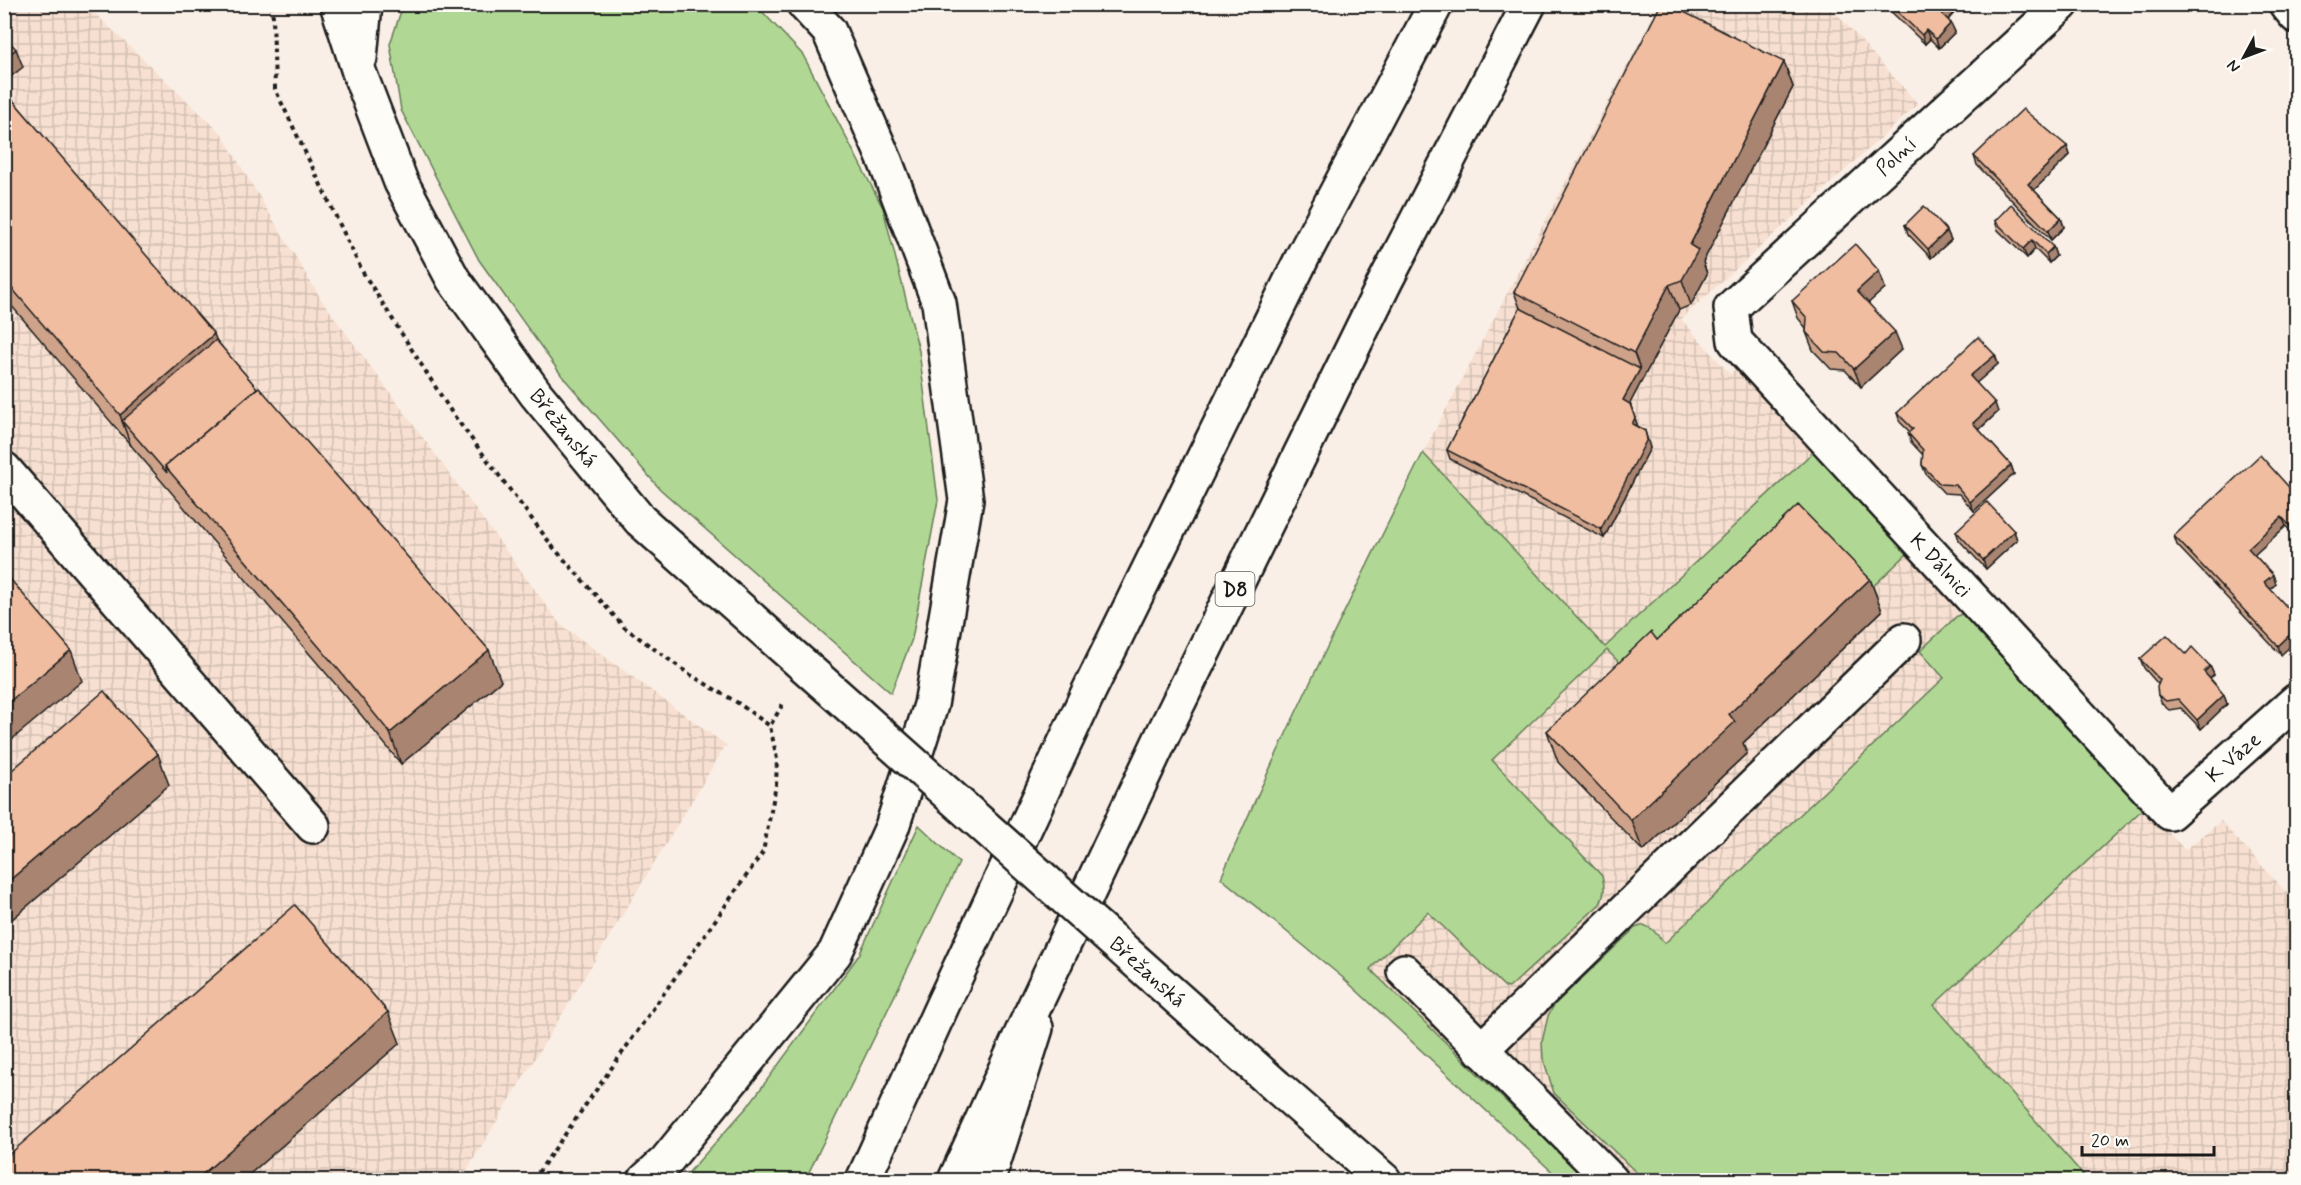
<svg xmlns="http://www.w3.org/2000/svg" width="2301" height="1185" viewBox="0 0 2301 1185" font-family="Mynerve,sans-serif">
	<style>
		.industrial { fill: url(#industrial-grid) }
		.grass { fill: #b0d894; stroke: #667a58; stroke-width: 1.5 }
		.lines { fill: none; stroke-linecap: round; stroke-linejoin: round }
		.minor-casing { stroke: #1c1c1c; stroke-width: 38 }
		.highway-casing { stroke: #1c1c1c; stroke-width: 38 }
		.path { stroke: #1c1c1c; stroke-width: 4; stroke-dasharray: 4.5 4.5; stroke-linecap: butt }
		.minor { stroke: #fdfcf7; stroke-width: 33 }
		.highway { stroke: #fdfcf7; stroke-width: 33 }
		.minor-bridge-casing { stroke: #1c1c1c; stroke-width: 38; stroke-linecap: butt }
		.minor-bridge { stroke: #fdfcf7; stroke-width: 33 }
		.wall { fill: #cea38a; stroke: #1c1c1c; stroke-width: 1.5 }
		.shaded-wall { fill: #a88471; stroke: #1c1c1c; stroke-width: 1.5 }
		.building { fill: #f0bda1; stroke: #1c1c1c; stroke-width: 1.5 }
		.labels { text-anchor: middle; stroke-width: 4.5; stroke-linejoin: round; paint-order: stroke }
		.shield { fill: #fdfcf7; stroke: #605f5e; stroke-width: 1.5 }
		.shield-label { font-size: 20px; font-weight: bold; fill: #1c1c1c }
		.street-label { font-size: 21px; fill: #1c1c1c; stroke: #fdfcf7 }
	</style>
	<defs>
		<pattern id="industrial-grid" width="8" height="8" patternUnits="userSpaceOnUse" patternTransform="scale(1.5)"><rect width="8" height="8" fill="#f7e0d1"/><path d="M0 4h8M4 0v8" fill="none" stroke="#d3c0b3"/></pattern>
	</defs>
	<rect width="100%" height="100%" fill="#faefe6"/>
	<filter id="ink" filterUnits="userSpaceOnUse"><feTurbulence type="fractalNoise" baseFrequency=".0167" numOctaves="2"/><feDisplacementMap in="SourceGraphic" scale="12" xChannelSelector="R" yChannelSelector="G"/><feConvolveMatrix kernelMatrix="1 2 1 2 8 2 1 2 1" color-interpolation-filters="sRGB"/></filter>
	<g filter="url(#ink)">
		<g class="industrial">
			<path d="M 5,5 L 86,5 L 221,133 L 321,299 L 560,624 L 726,745 L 461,1180 L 5,1180 Z"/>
			<path d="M 1659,5 L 1829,5 L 1918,104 L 1681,319 L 1730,374 L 1736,368 L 2185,850 L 2221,821 L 2296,903 L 2296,1180 L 1560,1180 L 1527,1147 L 1342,977 L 1221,878 L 1258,791 L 1423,453 Z"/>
		</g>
		<g class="grass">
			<path d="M 755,4 L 803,55 L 883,208 L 919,351 L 938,500 L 912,639 L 891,693 L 660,489 L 562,376 L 479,260 L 401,110 L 390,44 L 403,5 Z"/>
			<path d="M 1813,452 L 1908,553 L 1865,594 L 1640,684 L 1607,650 L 1492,760 L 1602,876 C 1605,887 1605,894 1600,904 L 1509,988 L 1505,987 L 1428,912 L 1370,969 L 1587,1180 L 1561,1180 L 1342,977 L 1221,878 C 1283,734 1353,593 1423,453 L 1605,647 Z"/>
			<path d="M 1964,613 L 2145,807 L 1934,1005 L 2086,1178 L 2080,1180 L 1644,1180 L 1554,1093 L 1543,1058 L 1542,1042 L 1548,1016 L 1554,1005 L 1635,928 L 1644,925 L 1652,929 L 1665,943 L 1944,678 L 1920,651 L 1957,616 Z"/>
			<path d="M 919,825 L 959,863 L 805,1180 L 682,1180 L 748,1106 L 859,955 Z"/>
		</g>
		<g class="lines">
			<g class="minor-casing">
				<g id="minor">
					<path d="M 337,4 L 359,72 L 401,182 L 453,279 L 536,394 L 640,520 L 802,664"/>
					<path d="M 2062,4 L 1731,308 L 1735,341 L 2170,813 L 2296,701"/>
					<path d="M 2286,4 L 2296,16"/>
					<path d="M 360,58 L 365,4"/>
					<path d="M 4,469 L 313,826"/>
					<path d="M 1404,971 L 1611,1180"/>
					<path d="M 1481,1050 L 1904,640"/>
					<path d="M 1276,1086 L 1384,1180"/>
					<path d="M 645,1180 L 666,1161 L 835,953 L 892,827 L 931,705 L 966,500 L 939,303 L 886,163 L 829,31 L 804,4"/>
					<path d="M 988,1180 L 1036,1028"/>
				</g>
			</g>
			<g class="highway-casing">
				<g id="highway">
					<path d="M 863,1180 L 942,1006 L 1089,691 L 1303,256 L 1436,4"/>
					<path d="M 955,1180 L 1019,1039 L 1165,730 L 1385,282 L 1529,4"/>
				</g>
			</g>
			<g class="path">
				<path d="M 270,4 L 273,16 L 275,89 L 362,271 L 452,413 L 553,547 L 624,627 L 689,674 L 738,703 L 770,726"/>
				<path d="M 533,1180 L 763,852 L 776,785 L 777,759 L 770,726 L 784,702"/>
			</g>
			<use href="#minor" class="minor"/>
			<use href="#highway" class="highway"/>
			<g class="minor-bridge-casing">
				<path id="minor-bridge" d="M 802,664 L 1276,1086"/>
			</g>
			<use href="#minor-bridge" class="minor-bridge"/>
		</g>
		<g class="wall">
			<path d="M 1883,4 L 1962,4 L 1948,20 L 1955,32 L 1939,48 L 1930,39 L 1925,44 Z"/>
			<path d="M 1784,62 L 1793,87 L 1703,262 L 1707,274 L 1691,305 L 1679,310 L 1630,403 L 1638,428 L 1650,448 L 1604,538 L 1450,459 L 1447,450 L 1520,308 L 1514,292 Z"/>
			<path d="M 4,90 L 216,340 L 501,681 L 401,764 L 349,700 L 4,297 Z"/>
			<path d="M 2067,146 L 2070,155 L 2034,190 L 2061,218 L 2064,227 L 2051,240 L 1977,165 L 1974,156 Z"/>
			<path d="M 1995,221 L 2053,247 L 2056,256 L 2049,263 L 2035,249 L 2027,258 L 1998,230 Z"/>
			<path d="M 1905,225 L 1947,231 L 1951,240 L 1931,258 L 1908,234 Z"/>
			<path d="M 1879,271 L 1885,288 L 1868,303 L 1902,349 L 1861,387 L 1845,370 L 1831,369 L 1813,350 L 1806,332 L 1806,328 L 1798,318 L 1792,301 Z"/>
			<path d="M 1995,355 L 1998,364 L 1976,383 L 1998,412 L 1979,430 L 2011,465 L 2014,474 L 1974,511 L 1959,494 L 1944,493 L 1926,474 L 1922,465 L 1923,455 L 1911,442 L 1908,433 L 1910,432 L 1900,422 L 1897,413 Z"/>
			<path d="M 2296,495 L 2296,538 L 2286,526 L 2254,555 L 2273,575 L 2276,584 L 2270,588 L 2281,655 L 2177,545 L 2174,536 Z"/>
			<path d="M 1956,531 L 2014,531 L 2017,540 L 1986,569 L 1959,540 Z"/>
			<path d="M 1870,579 L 1882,611 L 1743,743 L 1747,753 L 1643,851 L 1558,762 L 1547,731 L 1657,640 Z"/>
			<path d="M 2186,654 L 2210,666 L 2214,675 L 2210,678 L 2224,695 L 2227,704 L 2201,729 L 2181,708 L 2169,710 L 2162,704 L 2158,695 L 2158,684 L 2144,668 L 2140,659 Z"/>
		</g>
		<g class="shaded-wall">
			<path d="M 1950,4 L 1962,4 L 1945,23 L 1942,14 Z"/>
			<path d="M 1951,23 L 1955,32 L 1939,48 L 1936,39 Z"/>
			<path d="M 1926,30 L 1930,39 L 1925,44 L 1922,35 Z"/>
			<path d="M 16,49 L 23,67 L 4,82 L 4,59 Z"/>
			<path d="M 1784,62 L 1793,87 L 1703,262 L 1707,274 L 1691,305 L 1682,280 L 1690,245 Z"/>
			<path d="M 2067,146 L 2070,155 L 2031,193 L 2028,184 Z"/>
			<path d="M 2061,218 L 2064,227 L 2051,240 L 2048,231 Z"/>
			<path d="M 1947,231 L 1951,240 L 1931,258 L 1928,249 Z"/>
			<path d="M 2032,240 L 2035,249 L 2027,258 L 2023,249 Z"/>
			<path d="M 2053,247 L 2056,256 L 2049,263 L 2046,254 Z"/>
			<path d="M 1879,271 L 1885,288 L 1863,308 L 1857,291 Z"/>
			<path d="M 1669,285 L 1679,310 L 1627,409 L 1623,400 L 1640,369 L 1634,353 Z"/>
			<path d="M 1895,332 L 1902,349 L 1861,387 L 1854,369 Z"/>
			<path d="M 214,334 L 226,365 L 122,421 L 131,446 L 120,415 Z"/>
			<path d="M 1995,355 L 1998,364 L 1974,385 L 1970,376 Z"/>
			<path d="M 1995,403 L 1998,412 L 1976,432 L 1973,423 Z"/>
			<path d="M 1630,404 L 1638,427 L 1632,424 Z"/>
			<path d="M 1645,431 L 1650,448 L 1604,538 L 1601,529 Z"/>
			<path d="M 2011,465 L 2014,474 L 1974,511 L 1970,502 Z"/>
			<path d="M 2282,517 L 2286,526 L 2252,557 L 2248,548 Z"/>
			<path d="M 2014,531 L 2017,540 L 1986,569 L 1983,560 Z"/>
			<path d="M 2273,575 L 2276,584 L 2268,591 L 2264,582 Z"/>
			<path d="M 1870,579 L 1882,611 L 1743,743 L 1747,753 L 1643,851 L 1631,820 L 1729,714 Z"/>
			<path d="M 2296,629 L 2296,641 L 2281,655 L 2278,646 Z"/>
			<path d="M 71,650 L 82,681 L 4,746 L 4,706 Z"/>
			<path d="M 489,650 L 501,681 L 401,764 L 390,733 Z"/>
			<path d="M 2210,666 L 2214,675 L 2207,681 L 2204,672 Z"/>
			<path d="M 2224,695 L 2227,704 L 2201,729 L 2197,720 Z"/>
			<path d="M 158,754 L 169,785 L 4,926 L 4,885 Z"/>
			<path d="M 388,1012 L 400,1043 L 243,1180 L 196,1180 Z"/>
		</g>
		<g class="building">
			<path d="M 1661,4 L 1668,4 L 1784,62 L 1690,245 L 1698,250 L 1682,280 L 1669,285 L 1634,353 L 1514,292 Z"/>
			<path d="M 1889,4 L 1950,4 L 1942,14 L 1951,23 L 1936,39 L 1926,30 L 1922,35 Z"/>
			<path d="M 4,36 L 16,49 L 4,59 Z"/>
			<path d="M 4,90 L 214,334 L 120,415 L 4,279 Z"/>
			<path d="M 2023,109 L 2067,146 L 2028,184 L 2061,218 L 2048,231 L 1974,156 Z"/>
			<path d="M 2011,204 L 2053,247 L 2046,254 L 2032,240 L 2023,249 L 1995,221 Z"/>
			<path d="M 1924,206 L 1947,231 L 1928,249 L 1905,225 Z"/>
			<path d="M 1855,244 L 1879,271 L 1857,291 L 1895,332 L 1854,369 L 1839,353 L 1824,352 L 1806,332 L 1807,318 L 1792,301 Z"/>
			<path d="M 1520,308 L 1640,369 L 1623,400 L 1630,404 L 1635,418 L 1632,424 L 1645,431 L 1647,439 L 1601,529 L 1447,450 Z"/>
			<path d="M 1978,337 L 1995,355 L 1970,376 L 1995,403 L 1973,423 L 2011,465 L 1970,502 L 1956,485 L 1940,484 L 1922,465 L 1923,450 L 1908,433 L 1913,429 L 1897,413 Z"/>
			<path d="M 216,340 L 257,388 L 165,466 L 167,473 L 122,421 Z"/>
			<path d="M 259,387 L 489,650 L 390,733 L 338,669 L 165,466 Z"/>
			<path d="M 2260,455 L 2296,495 L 2296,533 L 2282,517 L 2248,548 L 2273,575 L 2264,582 L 2296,617 L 2296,629 L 2278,646 L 2174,536 Z"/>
			<path d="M 1987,502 L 2014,531 L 1983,560 L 1956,531 Z"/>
			<path d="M 1798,505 L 1870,579 L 1729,714 L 1735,722 L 1631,820 L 1547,731 L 1651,632 L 1657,640 Z"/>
			<path d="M 4,572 L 71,650 L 4,706 Z"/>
			<path d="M 2167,635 L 2186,654 L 2192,647 L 2210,666 L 2204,672 L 2224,695 L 2197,720 L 2178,699 L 2166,701 L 2158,695 L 2157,687 L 2160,680 L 2140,659 Z"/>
			<path d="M 104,691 L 158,754 L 4,885 L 4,777 Z"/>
			<path d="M 295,905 L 388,1012 L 196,1180 L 4,1180 L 4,1159 Z"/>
		</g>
	</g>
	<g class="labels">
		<rect class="shield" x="1215.5" y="572" width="39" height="34" rx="4.5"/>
		<g class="shield-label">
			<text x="1235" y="596">D8</text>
		</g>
		<g class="street-label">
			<text transform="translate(1896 156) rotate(-42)" y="7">Polní</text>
			<text transform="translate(564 428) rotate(51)" y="7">Břežanská</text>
			<text transform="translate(1941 565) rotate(47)" y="7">K Dálnici</text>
			<text transform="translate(2233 757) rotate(-41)" y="7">K Váze</text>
			<text transform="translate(1148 972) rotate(42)" y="7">Břežanská</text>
		</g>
	</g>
	<rect width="2301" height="1185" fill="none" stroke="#fdfcf7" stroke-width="24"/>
	<rect x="12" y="12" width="2277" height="1161" fill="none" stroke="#1c1c1c" stroke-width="2" filter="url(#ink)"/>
	<g transform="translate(2244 57) rotate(229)" stroke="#fdfcf7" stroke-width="4.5" paint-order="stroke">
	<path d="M0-4.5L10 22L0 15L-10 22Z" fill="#1c1c1c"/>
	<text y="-9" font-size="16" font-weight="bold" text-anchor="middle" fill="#1c1c1c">N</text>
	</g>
	<path d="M2082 1146v9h132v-9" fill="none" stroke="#1c1c1c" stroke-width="3"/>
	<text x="2091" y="1146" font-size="18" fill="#1c1c1c" stroke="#fdfcf7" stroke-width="4.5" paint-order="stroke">20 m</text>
</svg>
